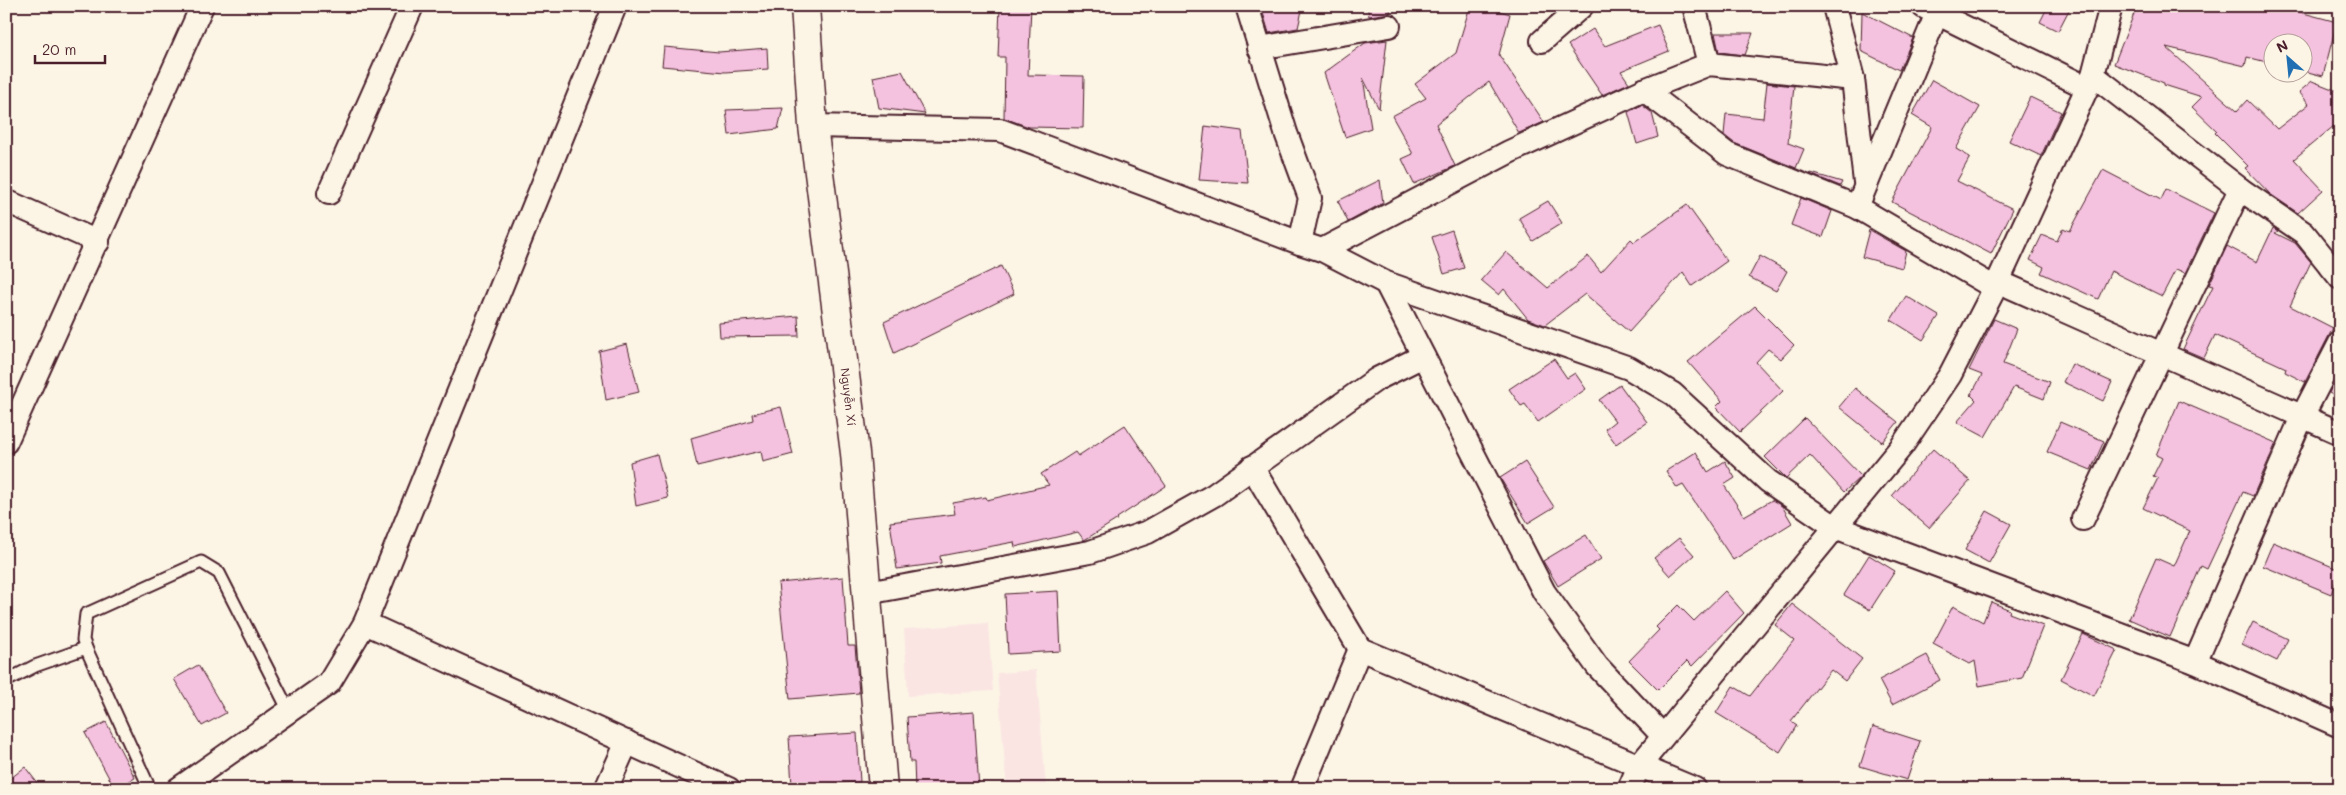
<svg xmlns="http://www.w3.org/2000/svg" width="2346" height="795" viewBox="0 0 2346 795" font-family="Mali,sans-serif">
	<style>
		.built { fill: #fae5e3 }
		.building { fill: #f4c1de; stroke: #4a1f2b }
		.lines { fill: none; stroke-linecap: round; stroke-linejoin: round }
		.lane-casing { stroke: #4a1f2b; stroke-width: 15 }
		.street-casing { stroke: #4a1f2b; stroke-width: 26 }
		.secondary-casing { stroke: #4a1f2b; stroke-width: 31 }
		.lane { stroke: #fcf5e5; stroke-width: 11 }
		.street { stroke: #fcf5e5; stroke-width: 22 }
		.secondary { stroke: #fcf5e5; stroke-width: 28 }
		.labels { text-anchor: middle; stroke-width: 4.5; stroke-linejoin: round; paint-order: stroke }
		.street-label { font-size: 12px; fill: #4a1f2b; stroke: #fcf5e5 }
	</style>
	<rect width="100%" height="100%" fill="#fcf5e5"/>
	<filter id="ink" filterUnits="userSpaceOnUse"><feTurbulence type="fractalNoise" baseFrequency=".02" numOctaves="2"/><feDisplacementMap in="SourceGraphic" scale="10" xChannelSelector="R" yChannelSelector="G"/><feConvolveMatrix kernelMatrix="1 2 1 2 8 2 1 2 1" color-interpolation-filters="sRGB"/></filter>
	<g filter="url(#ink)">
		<g class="built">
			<path d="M 988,623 L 993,691 L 908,696 L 904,629 Z"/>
			<path d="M 1036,670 L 1046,786 L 1007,789 L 997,673 Z"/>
		</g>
		<g class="building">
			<path d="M 1000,6 L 1031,6 L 1028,75 L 1084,76 L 1083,128 L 1029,127 L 1004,118 L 1005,57 L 998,57 Z"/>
			<path d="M 1261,6 L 1303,6 L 1298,28 L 1269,33 Z"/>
			<path d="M 1367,6 L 1391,6 L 1390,13 L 1369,16 Z"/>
			<path d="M 1470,6 L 1484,6 L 1510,14 L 1499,55 L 1544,122 L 1519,133 L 1489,82 L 1436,124 L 1455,166 L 1414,184 L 1402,159 L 1413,154 L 1392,116 L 1426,98 L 1415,84 L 1456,53 Z"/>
			<path d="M 2048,6 L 2071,6 L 2058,31 L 2040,22 Z"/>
			<path d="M 2137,6 L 2277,6 L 2337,22 L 2323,76 L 2304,71 L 2304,42 L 2274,42 L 2274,64 L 2247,57 L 2245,66 L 2166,47 L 2237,111 L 2247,100 L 2277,129 L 2309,104 L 2299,92 L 2312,81 L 2340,92 L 2340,121 L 2294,159 L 2323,190 L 2298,213 L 2270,194 L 2245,168 L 2248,166 L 2215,133 L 2217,131 L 2192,107 L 2202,97 L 2164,85 L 2164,83 L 2114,64 Z"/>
			<path d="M 1862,12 L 1913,38 L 1899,70 L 1861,51 Z"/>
			<path d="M 1658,25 L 1669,51 L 1621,71 L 1629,83 L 1602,95 L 1568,45 L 1593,29 L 1605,46 Z"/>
			<path d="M 1715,33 L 1753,33 L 1745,55 L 1719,52 Z"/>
			<path d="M 1387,40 L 1379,109 L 1363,78 L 1371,128 L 1345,137 L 1324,73 L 1365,43 Z"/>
			<path d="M 664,47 L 719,52 L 767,48 L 768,69 L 725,72 L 662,66 Z"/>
			<path d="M 902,71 L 925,114 L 879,108 L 873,77 Z"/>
			<path d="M 1932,80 L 1980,107 L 1956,149 L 1970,157 L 1957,181 L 2013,209 L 1991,254 L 1892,202 L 1932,127 L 1912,115 Z"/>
			<path d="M 1767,83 L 1794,86 L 1788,143 L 1804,149 L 1796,168 L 1734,143 L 1724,135 L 1726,114 L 1763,118 Z"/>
			<path d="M 2030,97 L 2061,112 L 2041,156 L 2009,141 Z"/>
			<path d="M 1642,105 L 1652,113 L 1658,137 L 1637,144 L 1628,112 Z"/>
			<path d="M 783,108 L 778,129 L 729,135 L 726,110 Z"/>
			<path d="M 1205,126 L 1242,131 L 1248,183 L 1199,180 Z"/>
			<path d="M 2103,170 L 2161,200 L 2166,189 L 2214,213 L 2185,273 L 2176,269 L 2162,296 L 2111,271 L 2098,299 L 2041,273 L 2044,267 L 2030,260 L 2042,235 L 2057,241 L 2063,228 L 2070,231 Z"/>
			<path d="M 1811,173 L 1842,182 L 1840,186 L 1810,174 Z"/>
			<path d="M 1380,180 L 1383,203 L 1348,222 L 1338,201 Z"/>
			<path d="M 1801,198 L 1832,211 L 1823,237 L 1791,225 Z"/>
			<path d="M 1548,201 L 1562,223 L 1533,241 L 1519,218 Z"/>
			<path d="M 1687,205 L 1727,261 L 1692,286 L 1683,272 L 1629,332 L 1585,294 L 1545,325 L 1528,319 L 1504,289 L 1499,295 L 1481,280 L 1506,252 L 1548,288 L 1588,256 L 1601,272 L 1631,239 L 1634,242 Z"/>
			<path d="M 2273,228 L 2278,231 L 2275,233 L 2295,243 L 2311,262 L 2290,306 L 2333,328 L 2305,382 L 2285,372 L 2286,368 L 2215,335 L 2204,358 L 2183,349 L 2213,286 L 2209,285 L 2227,246 L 2257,262 Z"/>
			<path d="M 1452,230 L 1464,268 L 1444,274 L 1432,237 Z"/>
			<path d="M 1869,230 L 1906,251 L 1902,268 L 1862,257 Z"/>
			<path d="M 1760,256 L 1787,271 L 1776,291 L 1749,277 Z"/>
			<path d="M 1001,266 L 1014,294 L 894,353 L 884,322 Z"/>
			<path d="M 1906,296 L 1939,316 L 1923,340 L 1891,320 Z"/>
			<path d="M 1755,306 L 1794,345 L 1781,359 L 1768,349 L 1756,362 L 1783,391 L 1740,432 L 1716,407 L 1722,401 L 1688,362 Z"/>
			<path d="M 798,316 L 799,336 L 720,337 L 719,323 Z"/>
			<path d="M 1994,319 L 2017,329 L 2003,364 L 2050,382 L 2044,399 L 2014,387 L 1985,437 L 1957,422 L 1976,400 L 1971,395 L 1982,375 L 1969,370 Z"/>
			<path d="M 627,344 L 639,392 L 606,400 L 599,351 Z"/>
			<path d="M 1554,359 L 1567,378 L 1575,373 L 1586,389 L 1538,422 L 1525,404 L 1521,406 L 1509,389 Z"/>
			<path d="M 2072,364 L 2112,382 L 2103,401 L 2063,382 Z"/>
			<path d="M 2339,373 L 2340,374 L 2340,399 L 2329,393 Z"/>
			<path d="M 1620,385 L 1647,422 L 1616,444 L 1605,429 L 1615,421 L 1599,400 Z"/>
			<path d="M 1855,388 L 1898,422 L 1882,442 L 1839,407 Z"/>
			<path d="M 2179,401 L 2276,443 L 2253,496 L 2243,492 L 2207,569 L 2201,566 L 2170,637 L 2129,619 L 2156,558 L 2174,566 L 2190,531 L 2143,508 L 2158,478 L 2153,476 L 2162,458 L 2156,455 Z"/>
			<path d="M 781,407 L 793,454 L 763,462 L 761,451 L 697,466 L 691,438 L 753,420 L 752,414 Z"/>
			<path d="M 1805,418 L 1861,476 L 1844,492 L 1810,455 L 1786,478 L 1765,457 Z"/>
			<path d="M 2060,422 L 2104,441 L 2091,470 L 2047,452 Z"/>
			<path d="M 1125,425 L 1166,486 L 1117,518 L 1118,519 L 1086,539 L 1084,540 L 1078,532 L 1015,547 L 1014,542 L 940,556 L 941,563 L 897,569 L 890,522 L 955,514 L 953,503 L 986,497 L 987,500 L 1049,485 L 1041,474 L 1075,452 L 1078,456 Z"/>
			<path d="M 1933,449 L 1970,481 L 1929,528 L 1892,496 Z"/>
			<path d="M 1696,452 L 1708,472 L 1725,461 L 1735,478 L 1724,485 L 1744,516 L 1772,500 L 1782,506 L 1792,523 L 1733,560 L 1683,485 L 1677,488 L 1666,471 Z"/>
			<path d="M 657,454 L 668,498 L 636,506 L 630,462 Z"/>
			<path d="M 1525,462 L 1554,507 L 1528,523 L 1500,478 Z"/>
			<path d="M 1987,511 L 2011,524 L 1989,563 L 1965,550 Z"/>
			<path d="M 1586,535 L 1601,559 L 1558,586 L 1543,561 Z"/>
			<path d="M 1679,538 L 1694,555 L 1670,576 L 1654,558 Z"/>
			<path d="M 2273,542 L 2340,570 L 2331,594 L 2263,566 Z"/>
			<path d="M 1869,555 L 1895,571 L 1870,610 L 1844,595 Z"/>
			<path d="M 843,577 L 848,646 L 855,646 L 859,693 L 790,699 L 778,583 Z"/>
			<path d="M 1058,591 L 1061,651 L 1008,654 L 1005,594 Z"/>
			<path d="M 1725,591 L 1744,613 L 1692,666 L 1687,661 L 1658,690 L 1629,661 L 1659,630 L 1656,627 L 1678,605 L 1694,621 Z"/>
			<path d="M 1991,602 L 2010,610 L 2009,613 L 2043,626 L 2022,678 L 1979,686 L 1975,661 L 1970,664 L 1933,644 L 1953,606 L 1983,622 Z"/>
			<path d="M 1792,604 L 1862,659 L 1845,681 L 1831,670 L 1791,721 L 1797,725 L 1780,752 L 1716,713 L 1733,686 L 1750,696 L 1794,640 L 1775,625 Z"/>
			<path d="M 2253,622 L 2288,639 L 2277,661 L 2242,644 Z"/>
			<path d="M 2083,634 L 2117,650 L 2094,696 L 2061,679 Z"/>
			<path d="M 1927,655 L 1940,680 L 1892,705 L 1879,680 Z"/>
			<path d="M 198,665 L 226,713 L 202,726 L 174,679 Z"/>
			<path d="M 974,712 L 979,789 L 915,789 L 914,762 L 910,762 L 907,717 Z"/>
			<path d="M 106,722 L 135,778 L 115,789 L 85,733 Z"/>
			<path d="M 1873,726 L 1920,741 L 1907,780 L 1860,766 Z"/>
			<path d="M 857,733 L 860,782 L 792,786 L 789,737 Z"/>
			<path d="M 25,767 L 42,789 L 6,789 L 6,782 Z"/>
		</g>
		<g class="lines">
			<g class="lane-casing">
				<g id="lane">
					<path d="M 6,681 L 35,666 L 86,648"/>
					<path d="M 150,789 L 86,648 L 83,640 L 86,614 L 201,562 L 219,573 L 289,711"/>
				</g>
			</g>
			<g class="street-casing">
				<g id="street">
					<path d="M 1247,6 L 1286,133 L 1310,198 L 1300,243"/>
					<path d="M 1694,6 L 1709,64"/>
					<path d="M 1834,6 L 1853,79 L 1865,182"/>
					<path d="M 1924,7 L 2086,87"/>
					<path d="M 1542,41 L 1582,6"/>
					<path d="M 1259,48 L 1389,26"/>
					<path d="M 2093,75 L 2240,189 L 2304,233 L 2340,278"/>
					<path d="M 1644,90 L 1727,154 L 1857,207 L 1995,288"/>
					<path d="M 813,126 L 1000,130 L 1300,243 L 1322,250 L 1386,283 L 1629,368 L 1673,394 L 1768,481 L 1835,527 L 2195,662 L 2340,726"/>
					<path d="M 329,193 L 412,6"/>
					<path d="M 6,201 L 98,242"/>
					<path d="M 1857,207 L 1940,6"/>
					<path d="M 1322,250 L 1509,152 L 1644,90 L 1709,64 L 1853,79"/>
					<path d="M 1997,281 L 2340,433"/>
					<path d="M 1386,283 L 1544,592 L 1597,666 L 1663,736"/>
					<path d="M 6,442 L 202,6"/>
					<path d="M 1252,467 L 1360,649"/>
					<path d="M 2083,519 L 2240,189"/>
					<path d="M 867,593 L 1090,552 L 1148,532 L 1214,495 L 1377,379 L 1423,356"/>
					<path d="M 365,623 L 729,789"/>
					<path d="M 2195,662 L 2302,417 L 2340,343"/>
					<path d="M 178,789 L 329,683 L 365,623 L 615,6"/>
					<path d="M 606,789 L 627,742"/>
					<path d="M 1302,789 L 1360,649 L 1695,789"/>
					<path d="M 1629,789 L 1639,766 L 1902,446 L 1950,375 L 1995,288 L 2093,75 L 2111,6"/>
				</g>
			</g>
			<g class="secondary-casing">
				<path id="secondary" d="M 805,6 L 813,126 L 855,453 L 883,789"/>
			</g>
			<use href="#lane" class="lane"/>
			<use href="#street" class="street"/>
			<use href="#secondary" class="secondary"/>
		</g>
	</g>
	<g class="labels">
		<g class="street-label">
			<text transform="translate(848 397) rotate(83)" y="4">Nguyễn Xí</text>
		</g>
	</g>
	<rect width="2346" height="795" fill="none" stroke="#fcf5e5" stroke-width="25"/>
	<rect x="12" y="12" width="2321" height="770" fill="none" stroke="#4a1f2b" stroke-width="2" filter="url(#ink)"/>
	<g transform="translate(2288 58) rotate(333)"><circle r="24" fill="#fcf5e5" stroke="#b59f9b"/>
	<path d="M0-4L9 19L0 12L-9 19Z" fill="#1f6fb2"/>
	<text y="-8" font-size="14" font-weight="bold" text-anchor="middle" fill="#4a1f2b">N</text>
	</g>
	<path d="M35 55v8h70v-8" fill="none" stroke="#4a1f2b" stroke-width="2.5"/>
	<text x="42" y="55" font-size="15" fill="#4a1f2b" stroke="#fcf5e5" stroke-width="4" paint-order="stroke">20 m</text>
</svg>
